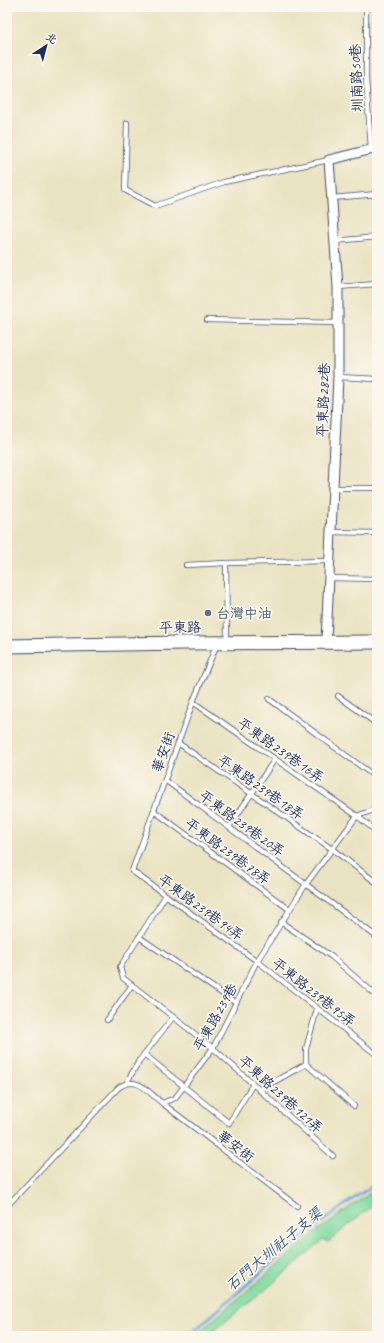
<svg xmlns="http://www.w3.org/2000/svg" width="384" height="1343" viewBox="0 0 384 1343" font-family="Caveat,'LXGW WenKai TC',sans-serif">
	<style>
		.green { fill: #81daa0; stroke: #4e847f }
		.lines { fill: none; stroke-linecap: round; stroke-linejoin: round }
		.stream { stroke: #67a7da; stroke-width: 3 }
		.lane-casing { stroke: #3a4a6d; stroke-width: 6 }
		.street-casing { stroke: #3a4a6d; stroke-width: 11 }
		.secondary-casing { stroke: #3a4a6d; stroke-width: 15 }
		.lane { stroke: #fff; stroke-width: 4.5 }
		.street { stroke: #fff; stroke-width: 9 }
		.secondary { stroke: #fff; stroke-width: 13 }
		.service-dot { fill: #5c6f8a; stroke: #fbf7ec; stroke-width: 1.5 }
		.labels { text-anchor: middle; stroke-width: 3.5; stroke-linejoin: round; paint-order: stroke }
		.street-label { font-size: 14px; fill: #1b2f5e; stroke: #fbf7ec }
		.service-label { font-size: 14px; fill: #4e5e75; stroke: #fbf7ec; text-anchor: start }
		.water-label { font-size: 15px; font-style: italic; fill: #365989; stroke: #fbf7ec }
	</style>
	<rect width="100%" height="100%" fill="#fbf7ec"/>
	<filter id="ink" filterUnits="userSpaceOnUse"><feTurbulence type="fractalNoise" baseFrequency=".025" numOctaves="2"/><feDisplacementMap in="SourceGraphic" scale="8" xChannelSelector="R" yChannelSelector="G"/><feConvolveMatrix kernelMatrix="1 2 1 2 8 2 1 2 1" color-interpolation-filters="sRGB"/></filter>
	<filter id="wash" filterUnits="userSpaceOnUse"><feTurbulence type="fractalNoise" baseFrequency=".012" numOctaves="4" result="noise"/><feDisplacementMap in="SourceGraphic" scale="16" xChannelSelector="R" yChannelSelector="G"/><feGaussianBlur stdDeviation="0.9" result="paint"/><feColorMatrix in="noise" values="0 0 0 0 0 0 0 0 0 0 0 0 0 0 0 0 0 1.4 0 .05"/><feComposite in="paint" operator="in"/></filter>
	<g filter="url(#wash)">
		<rect width="100%" height="100%" fill="#eae3c2"/>
		<path class="green" d="M 377,1188 L 377,1202 L 328,1242 L 324,1239 L 264,1291 L 207,1336 L 194,1336 L 318,1230 L 334,1220 L 337,1216 Z"/>
		<g class="lines">
			<path class="stream" d="M 188,1336 C 249,1284 309,1226 377,1183"/>
		</g>
	</g>
	<g filter="url(#ink)">
		<g class="lines">
			<g class="lane-casing">
				<g id="lane">
					<path d="M 366,7 L 366,80 L 371,148"/>
					<path d="M 127,123 L 125,190 L 155,206 L 224,182 L 329,160"/>
					<path d="M 332,198 L 377,194"/>
					<path d="M 335,241 L 377,237"/>
					<path d="M 338,287 L 377,284"/>
					<path d="M 207,320 L 338,323"/>
					<path d="M 338,377 L 377,379"/>
					<path d="M 333,488 L 377,488"/>
					<path d="M 331,532 L 377,533"/>
					<path d="M 226,563 L 227,641"/>
					<path d="M 186,565 L 226,563 L 330,561"/>
					<path d="M 329,578 L 377,579"/>
					<path d="M 217,644 L 193,702 L 132,871 L 257,961 L 377,1055"/>
					<path d="M 338,696 L 377,724"/>
					<path d="M 269,699 L 377,778"/>
					<path d="M 193,702 L 357,816 L 377,832"/>
					<path d="M 178,743 L 332,849 L 377,883"/>
					<path d="M 165,780 L 377,937"/>
					<path d="M 154,811 L 289,909"/>
					<path d="M 229,827 L 275,759"/>
					<path d="M 166,895 L 120,967 L 123,978 L 213,1048 L 333,1156"/>
					<path d="M 281,922 L 332,957 L 377,996"/>
					<path d="M 139,937 L 236,1003"/>
					<path d="M 317,1009 L 306,1049 L 306,1064 L 354,1106"/>
					<path d="M 107,1020 L 132,985"/>
					<path d="M 144,1054 L 229,1123 L 253,1084"/>
					<path d="M 127,1082 L 139,1061 L 173,1017"/>
					<path d="M 259,1090 L 306,1064"/>
					<path d="M 162,1103 L 297,1206"/>
					<path d="M 7,1206 L 118,1088 C 137,1075 146,1090 162,1103 L 175,1098 L 213,1048 L 257,961 L 306,884 L 357,816 L 371,811 L 377,803"/>
				</g>
			</g>
			<g class="street-casing">
				<path id="street" d="M 326,642 L 338,377 L 338,287 L 329,160 L 377,148"/>
			</g>
			<g class="secondary-casing">
				<path id="secondary" d="M 7,646 L 183,643 L 377,642"/>
			</g>
			<use href="#lane" class="lane"/>
			<use href="#street" class="street"/>
			<use href="#secondary" class="secondary"/>
		</g>
	</g>
	<circle class="service-dot" cx="208" cy="613" r="4"/>
	<g class="labels">
		<g class="street-label">
			<text transform="translate(356 78) rotate(-92)" y="5">圳南路50巷</text>
			<text transform="translate(323 400) rotate(-88)" y="5">平東路282巷</text>
			<text transform="translate(180 627) rotate(-1)" y="5">平東路</text>
			<text transform="translate(281 750) rotate(35)" y="5">平東路239巷16弄</text>
			<text transform="translate(163 752) rotate(-70)" y="5">華安街</text>
			<text transform="translate(261 787) rotate(35)" y="5">平東路239巷18弄</text>
			<text transform="translate(242 823) rotate(36)" y="5">平東路239巷20弄</text>
			<text transform="translate(228 851) rotate(36)" y="5">平東路239巷78弄</text>
			<text transform="translate(201 907) rotate(36)" y="5">平東路239巷94弄</text>
			<text transform="translate(314 992) rotate(38)" y="5">平東路239巷95弄</text>
			<text transform="translate(215 1017) rotate(-61)" y="5">平東路239巷</text>
			<text transform="translate(281 1094) rotate(42)" y="5">平東路239巷121弄</text>
			<text transform="translate(236 1146) rotate(37)" y="5">華安街</text>
		</g>
		<g class="service-label">
			<text x="216" y="618">台灣中油</text>
		</g>
		<g class="water-label">
			<text transform="translate(274 1249) rotate(-40)" y="5">石門大圳社子支渠</text>
		</g>
	</g>
	<rect width="384" height="1343" fill="none" stroke="#fbf7ec" stroke-width="24"/>
	<g transform="translate(46 46) rotate(36)" stroke="#fbf7ec" stroke-width="3" paint-order="stroke">
	<path d="M0-3L7 15L0 10L-7 15Z" fill="#1b2f5e"/>
	<text y="-6" font-size="11" font-weight="bold" text-anchor="middle" fill="#1b2f5e">北</text>
	</g>
</svg>
